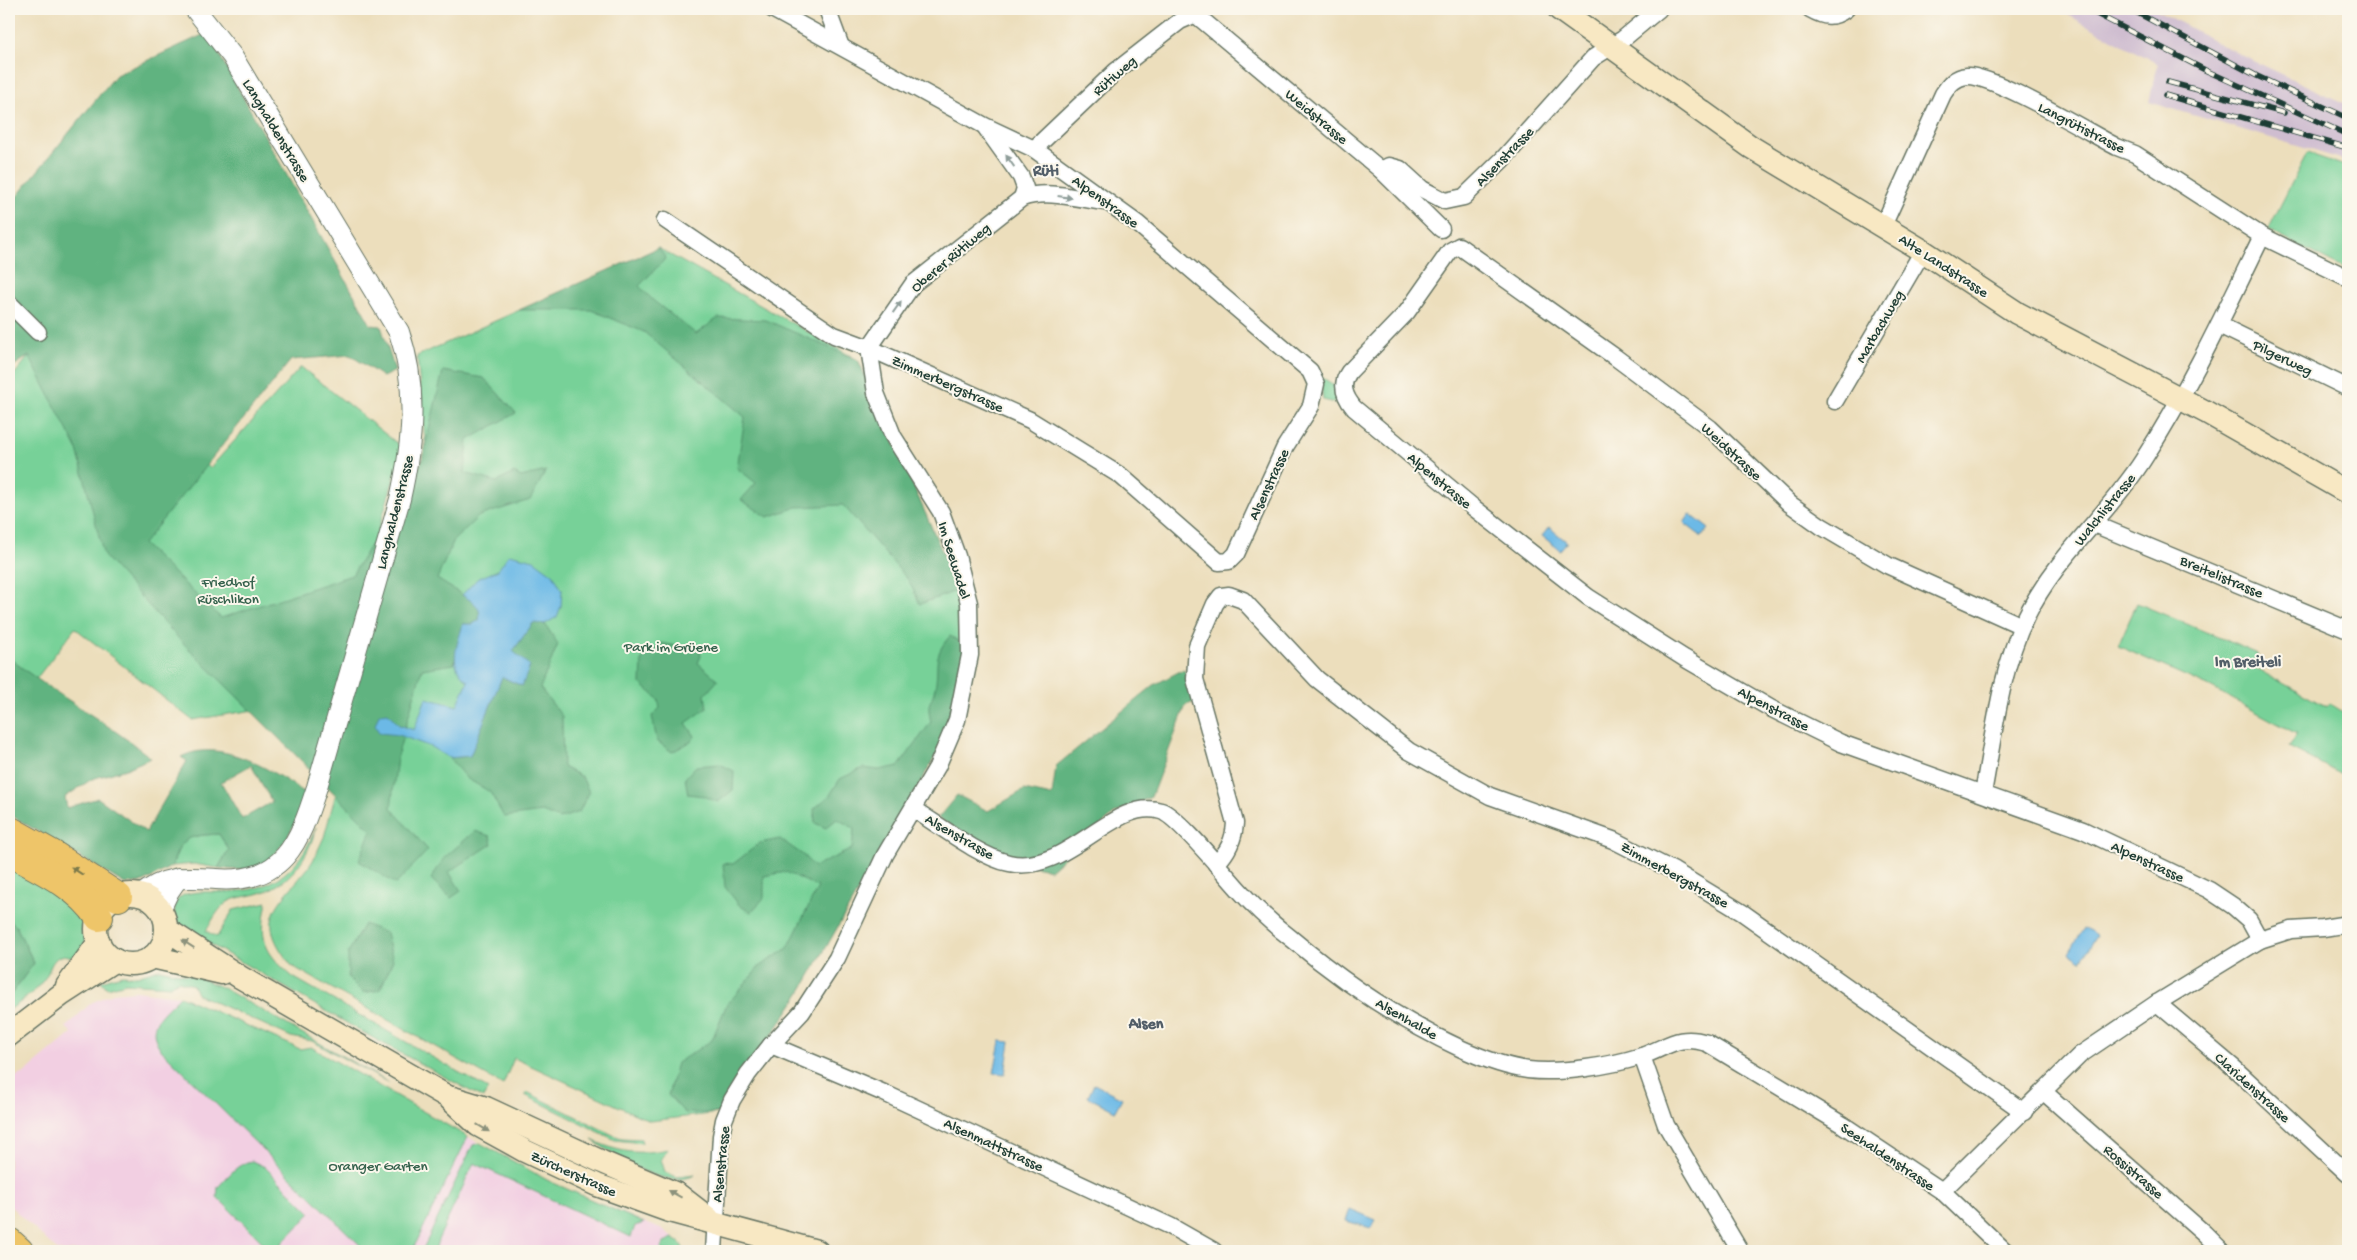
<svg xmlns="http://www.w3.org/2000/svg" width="2357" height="1260" viewBox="0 0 2357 1260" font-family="'Gochi Hand',sans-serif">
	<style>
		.built { fill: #f2cfe2 }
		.industrial { fill: #cfbdd0 }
		.green { fill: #77d198; stroke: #4b8766 }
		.forest { fill: #61b380; stroke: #40785a; fill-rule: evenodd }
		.water { fill: #6cb9e6; stroke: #467b8d }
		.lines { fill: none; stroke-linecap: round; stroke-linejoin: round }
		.minor-casing { stroke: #677564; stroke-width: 19 }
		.tertiary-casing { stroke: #677564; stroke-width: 22 }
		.secondary-casing { stroke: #677564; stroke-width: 25 }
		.motorway-casing { stroke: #677564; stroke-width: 30 }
		.minor { stroke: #fff; stroke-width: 16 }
		.tertiary { stroke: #fff; stroke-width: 20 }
		.secondary { stroke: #f8e8c3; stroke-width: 22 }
		.motorway { stroke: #eec569; stroke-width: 28 }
		.rail-casing { stroke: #1f3d34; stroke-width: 5.5 }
		.rail { stroke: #fbf7ec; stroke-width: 4; stroke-dasharray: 11; stroke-linecap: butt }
		.oneway { fill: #8f9e9a }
		.oneway2 { fill: #7c7a4c }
		.oneway3 { fill: #8c927c }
		.labels { text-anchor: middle; stroke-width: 4; stroke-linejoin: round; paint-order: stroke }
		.street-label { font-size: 15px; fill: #1f3d34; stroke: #fbf7ec }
		.park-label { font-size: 15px; fill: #35624d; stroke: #fbf7ec }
		.neighbourhood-label { font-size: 16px; font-weight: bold; fill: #525e68; stroke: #fbf7ec }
	</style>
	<rect width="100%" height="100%" fill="#fbf7ec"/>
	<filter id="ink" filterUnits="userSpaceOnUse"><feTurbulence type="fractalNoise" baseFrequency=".02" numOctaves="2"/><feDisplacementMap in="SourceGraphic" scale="10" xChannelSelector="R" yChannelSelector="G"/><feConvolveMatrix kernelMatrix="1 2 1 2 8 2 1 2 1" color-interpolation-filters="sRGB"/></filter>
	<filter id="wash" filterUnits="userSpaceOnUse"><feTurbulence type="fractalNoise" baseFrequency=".0096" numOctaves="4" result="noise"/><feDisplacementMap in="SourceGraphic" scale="20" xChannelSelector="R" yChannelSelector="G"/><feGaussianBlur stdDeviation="1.12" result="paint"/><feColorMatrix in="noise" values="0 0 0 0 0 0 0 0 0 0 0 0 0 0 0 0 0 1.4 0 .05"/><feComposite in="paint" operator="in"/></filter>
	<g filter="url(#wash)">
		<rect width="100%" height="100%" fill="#ecdebc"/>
		<path class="built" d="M 135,991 L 180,996 L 300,1049 L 311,1047 L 468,1137 L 549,1181 L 665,1231 L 680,1243 L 685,1251 L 58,1251 L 9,1205 L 9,1079 L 23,1074 L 72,1033 L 66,1027 L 91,1003 L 113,993 Z"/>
		<path class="industrial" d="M 2057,9 L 2155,9 L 2239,54 L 2348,105 L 2348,161 L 2149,102 L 2158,64 Z"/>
		<g class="green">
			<path d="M 2307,153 L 2348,167 L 2348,271 L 2268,230 Z"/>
			<path d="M 658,248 L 858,360 L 973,622 L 957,718 L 800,993 L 720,1113 L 650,1121 L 514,1058 L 503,1085 L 292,966 C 253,918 277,907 308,868 C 315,859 319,847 324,837 L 427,461 L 417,356 Z"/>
			<path d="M 47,334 L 210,468 L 301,367 L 403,448 L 328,698 L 192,720 L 75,628 L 36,679 L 9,658 L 9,381 Z"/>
			<path d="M 1320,376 L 1337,387 L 1340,404 L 1323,400 Z"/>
			<path d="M 2137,603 L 2258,654 L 2253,667 L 2327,707 L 2329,703 L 2348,715 L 2348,778 L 2289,747 L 2297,734 L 2210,687 L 2118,646 Z"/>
			<path d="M 316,827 C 309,858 288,886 257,894 C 246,897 232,897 224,905 C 216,912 211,923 206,931 L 217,937 L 233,910 L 267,902 C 259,940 263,951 293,977 L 488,1089 L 483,1098 L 366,1034 L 177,925 C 165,885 199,893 226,892 C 240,891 254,890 267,884 C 293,873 306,852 316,827 Z"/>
			<path d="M 219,834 L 229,850 L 218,868 L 194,864 L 172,866 C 182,835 189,836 219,834 Z"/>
			<path d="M 9,866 L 72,897 L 88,924 L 84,947 L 76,959 C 71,957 66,954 61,956 C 51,959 50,971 45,978 C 35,992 22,1001 9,1010 L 9,997 L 34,963 L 16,926 L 9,919 Z"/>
			<path d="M 159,969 L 198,977 L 223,988 L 389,1083 L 312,1041 L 291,1037 L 197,994 L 193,985 L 178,981 L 170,986 L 126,983 L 107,988 L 101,981 L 122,975 L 137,976 Z"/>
			<path d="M 180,996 L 300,1049 L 311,1047 L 468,1137 L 412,1251 L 376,1251 L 364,1249 L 162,1051 C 143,1025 162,1015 180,996 Z"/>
			<path d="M 527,1092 L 613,1135 L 622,1138 L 641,1139 L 642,1143 L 615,1140 L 525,1095 Z"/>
			<path d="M 592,1140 C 620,1153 638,1155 668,1149 L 661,1159 L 665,1172 L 677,1177 L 695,1175 C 664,1191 617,1157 592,1140 Z"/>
			<path d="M 480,1143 L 549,1181 L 644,1223 L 635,1226 L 631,1237 L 474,1163 L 438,1240 L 435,1251 L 422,1251 L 473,1145 Z"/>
			<path d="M 252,1161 L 265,1167 L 311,1213 L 274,1251 L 271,1251 L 217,1197 L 218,1187 C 228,1177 237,1163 252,1161 Z"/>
			<path d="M 673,1238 L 680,1243 L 685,1251 L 661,1251 L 664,1242 Z"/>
		</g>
		<g class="forest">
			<path d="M 207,33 L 371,325 L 381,326 L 395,371 L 383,377 L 350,355 L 291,360 L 143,544 L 221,618 L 352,575 L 421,463 L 443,371 L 484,378 L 516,413 L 468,440 L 465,473 L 497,482 L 514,473 L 521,477 L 546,471 L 530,500 L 479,516 L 454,540 L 437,579 L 477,604 L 481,613 L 479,620 L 473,624 L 463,624 L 454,664 L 422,669 L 397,757 L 391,808 L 428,850 L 396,884 L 359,861 L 371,830 L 179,639 L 104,556 L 77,449 L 29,356 L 9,369 L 9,206 L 116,75 Z"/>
			<path d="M 658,248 L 666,258 L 639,286 L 655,302 L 696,334 L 718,318 L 766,320 L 858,360 L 959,590 L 920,604 L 909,581 L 843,505 L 797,507 L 768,517 L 741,500 L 756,483 L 737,468 L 745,417 L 644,332 L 591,310 L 519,310 Z"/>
			<path d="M 533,623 L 545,624 L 558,644 L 540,688 L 562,716 L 563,767 L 582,777 L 589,792 L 579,812 L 559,819 L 542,812 L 504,817 L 490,792 L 466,778 L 449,758 L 470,756 L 502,677 L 522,686 L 513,651 Z"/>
			<path d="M 950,636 L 969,647 L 957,718 L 800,993 L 720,1113 L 685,1113 L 668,1095 L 677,1063 L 712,1040 L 726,1006 L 760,966 L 788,948 L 818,887 L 786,872 L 764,876 L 764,898 L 751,912 L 740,906 L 725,887 L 723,863 L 733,864 L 760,843 L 780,839 L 803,855 L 814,867 L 852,849 L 854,828 L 837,819 L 826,828 L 815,823 L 814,809 L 830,795 L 840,779 L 863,768 L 879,770 L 899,766 L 931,722 C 926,699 931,706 935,688 C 940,664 931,658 950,636 Z"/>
			<path d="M 662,643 L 684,648 L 690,643 L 698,645 L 701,656 L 698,663 L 718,680 L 705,695 L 707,708 L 686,723 L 695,736 L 692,741 L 672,752 L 657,741 L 652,716 L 660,708 L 658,699 L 641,684 L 642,659 Z"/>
			<path d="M 9,658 C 54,694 106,721 151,758 L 126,769 L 92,779 L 65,797 L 67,808 L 98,798 L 146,832 L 187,761 L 181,757 C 221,736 274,772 307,794 C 297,820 279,867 245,870 C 236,870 227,869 218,868 L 229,850 L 219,834 C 189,836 182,835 172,866 L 144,882 L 125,884 L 9,814 ZM 251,765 L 272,802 L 242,819 L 221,782 Z"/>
			<path d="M 1184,669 L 1195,702 L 1186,705 L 1151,797 L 1114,814 L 1050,870 L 1006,858 L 938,818 L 957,795 L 988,811 L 1024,790 L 1052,796 L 1056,766 L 1154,685 Z"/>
			<path d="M 720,764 L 734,771 L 733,790 L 718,802 L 704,796 L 688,794 L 685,778 L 696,766 Z"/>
			<path d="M 475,831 L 490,836 L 492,844 L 449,872 L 461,891 L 451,898 L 431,879 L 444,858 Z"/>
			<path d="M 9,919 L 16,926 L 34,963 L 9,997 Z"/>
			<path d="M 364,924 L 386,933 L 393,960 L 380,990 L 363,993 L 348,978 L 348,953 Z"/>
		</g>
		<g class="water">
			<path d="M 1690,514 L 1709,529 L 1702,537 L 1684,523 Z"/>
			<path d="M 1549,527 L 1567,542 L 1560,550 L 1542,536 Z"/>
			<path d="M 509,554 L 534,560 L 553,574 L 562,590 L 561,606 L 557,617 L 545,624 L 533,623 L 513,651 L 530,666 L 522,686 L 502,677 L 470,756 L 449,758 L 431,747 L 399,735 L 379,733 L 375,725 L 379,714 L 388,713 L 399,725 L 414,730 L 426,698 L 457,706 L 468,681 C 447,665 457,646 463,624 L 473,624 L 479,620 C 482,606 473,602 462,595 L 477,579 L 498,570 Z"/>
			<path d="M 2084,928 L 2096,936 L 2081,961 L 2069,953 Z"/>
			<path d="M 1000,1041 L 1010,1042 L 1005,1074 L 994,1073 Z"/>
			<path d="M 1094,1084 L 1122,1098 L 1115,1111 L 1088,1097 Z"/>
			<path d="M 1350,1209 L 1376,1220 L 1371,1228 L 1346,1221 Z"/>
		</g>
	</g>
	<g filter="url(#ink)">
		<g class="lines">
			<g class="minor-casing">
				<g id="minor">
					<path d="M 827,9 L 840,44"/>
					<path d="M 1189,9 L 1381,170 L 1441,229"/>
					<path d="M 1810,9 C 1824,17 1833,19 1846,9"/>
					<path d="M 986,128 L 1021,177 L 1025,188 L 1022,198"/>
					<path d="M 1034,149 L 1116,71 L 1180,21 L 1196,14 L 1201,9"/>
					<path d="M 1381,170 L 1389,166 L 1400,169 L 1422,189 L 1445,201 L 1464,197 L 1502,160 L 1593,58 L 1623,39 L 1659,9"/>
					<path d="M 665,220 L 834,335 L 869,348 L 1030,420 L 1121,476 L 1219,562 L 1229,561 L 1236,554 L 1285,447 L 1311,406 L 1316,384 L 1310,371 L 1138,224 L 1034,149 L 985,126 L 772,9"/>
					<path d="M 1883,226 L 1943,94 C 1949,85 1955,77 1967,76 C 1992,74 2090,133 2117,147 L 2135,154 L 2262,236 L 2344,276"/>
					<path d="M 9,303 L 38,332"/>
					<path d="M 2219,325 L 2348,388"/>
					<path d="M 869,348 L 913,284 L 1022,198 C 1048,189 1078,199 1105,202"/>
					<path d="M 1835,401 L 1923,251"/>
					<path d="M 2094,524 L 2348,630"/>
					<path d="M 2022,626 L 1887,565 L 1821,526 L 1790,504 L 1710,428 L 1615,357 L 1459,246 L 1450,251 L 1407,312 L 1349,372 C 1340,385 1344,396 1354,408 L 1474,508 L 1588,597 L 1684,658 L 1770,708 L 1841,743 L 2083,830 L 2209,890 L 2233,906 L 2249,920 L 2260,940"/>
					<path d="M 1983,793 C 1994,735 2000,671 2026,617 C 2055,557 2108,515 2143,460 C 2189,389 2225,312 2262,236"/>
					<path d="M 913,809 C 939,825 980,857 1009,863 C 1067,876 1113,796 1161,811 C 1178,816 1226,876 1241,892 C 1256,909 1274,925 1292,939 C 1343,982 1401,1021 1462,1049 C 1482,1058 1506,1067 1528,1070 C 1560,1074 1610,1066 1642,1056 C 1668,1047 1678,1034 1707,1043 L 1843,1125 L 1942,1191 L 2005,1251"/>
					<path d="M 1216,864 C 1228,852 1234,840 1235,823 L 1195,679 L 1197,646 L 1215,604 L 1221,596 L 1229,595 L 1243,600 L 1317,679 L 1409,751 L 1490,796 L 1613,840 L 1674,871 L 1743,913 L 2024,1112"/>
					<path d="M 2157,1003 L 2234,1068 L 2348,1174"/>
					<path d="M 771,1045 L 884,1093 L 1170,1226 L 1214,1251"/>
					<path d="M 1642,1056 L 1666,1125 L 1740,1251"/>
					<path d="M 2044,1092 L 2204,1233 L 2222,1251"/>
					<path d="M 1942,1191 L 2080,1055 L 2157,1003 L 2260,940 L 2291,930 L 2323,928 L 2348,924"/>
					<path d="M 714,1251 L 721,1136 L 724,1120 L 732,1100 L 748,1074 L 771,1045 L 802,1012 L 837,958 L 885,855 L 937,767 L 957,720 L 970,655 L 969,603 L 957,556 L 941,512 L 893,436 L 876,393 L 869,348"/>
				</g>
			</g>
			<g class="tertiary-casing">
				<g id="tertiary">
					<path d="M 140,896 C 165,875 185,877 216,879 C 284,884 299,843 317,787 L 400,499 C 413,442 418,387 399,332 L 232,56 L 195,9"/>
					<path d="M 160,910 L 169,891 L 178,878"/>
				</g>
			</g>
			<g class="secondary-casing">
				<g id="secondary">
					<path d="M 1559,9 L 1751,147 L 1923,251 L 2017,313 L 2206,412 L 2348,493"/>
					<circle cx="131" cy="929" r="35"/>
					<path d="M 166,929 L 240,977 L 448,1097 L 478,1125 L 525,1151 L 597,1185 L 669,1211 L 817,1251"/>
					<path d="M 152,957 L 222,973"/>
					<path d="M 67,986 L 99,942"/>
					<path d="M 9,1035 L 61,995 L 115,960"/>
					<path d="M 453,1098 L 486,1108 L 602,1162 L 677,1194 L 708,1218"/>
				</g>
			</g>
			<g class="motorway-casing">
				<g id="motorway">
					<path d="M 9,830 L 52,854 L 118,897"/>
					<path d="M 9,852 C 41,869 79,886 99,917"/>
					<path d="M 9,1242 L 19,1251"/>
				</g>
			</g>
			<use href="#minor" class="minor"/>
			<use href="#tertiary" class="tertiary"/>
			<use href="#secondary" class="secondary"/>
			<use href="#motorway" class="motorway"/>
			<g class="rail-casing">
				<g id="rail">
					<path d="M 2087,9 L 2207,71 L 2348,135"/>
					<path d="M 2130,9 L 2257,76 L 2348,118"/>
					<path d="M 2168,82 L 2284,113"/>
					<path d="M 2165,95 L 2348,148"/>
				</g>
			</g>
			<use href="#rail" class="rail"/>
		</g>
		<defs><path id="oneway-solid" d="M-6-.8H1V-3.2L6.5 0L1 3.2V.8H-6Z" transform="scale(1.25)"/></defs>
		<g class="oneway">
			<use href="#oneway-solid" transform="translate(1010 161) rotate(-125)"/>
			<use href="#oneway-solid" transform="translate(1065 197) rotate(8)"/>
			<use href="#oneway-solid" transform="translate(897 307) rotate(-55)"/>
		</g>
		<use class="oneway2" href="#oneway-solid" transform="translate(77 871) rotate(-147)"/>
		<g class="oneway3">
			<use href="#oneway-solid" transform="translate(188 944) rotate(-147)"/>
			<use href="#oneway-solid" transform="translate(483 1128) rotate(31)"/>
			<use href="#oneway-solid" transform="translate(675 1194) rotate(-151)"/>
		</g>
	</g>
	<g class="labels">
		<g class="street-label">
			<text transform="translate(1114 75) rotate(-41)" y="5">Rütiweg</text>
			<text transform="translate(1317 116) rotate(40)" y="5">Weidstrasse</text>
			<text transform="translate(2082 127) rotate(27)" y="5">Langrütistrasse</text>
			<text transform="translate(277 130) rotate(59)" y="5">Langhaldenstrasse</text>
			<text transform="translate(1504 156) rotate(-46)" y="5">Alsenstrasse</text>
			<text transform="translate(1106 201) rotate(36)" y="5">Alpenstrasse</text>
			<text transform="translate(950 257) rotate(-40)" y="5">Oberer Rütiweg</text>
			<text transform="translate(1944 265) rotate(33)" y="5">Alte Landstrasse</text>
			<text transform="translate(1879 326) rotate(-60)" y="5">Marbachweg</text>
			<text transform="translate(2283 357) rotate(26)" y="5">Pilgerweg</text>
			<text transform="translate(948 383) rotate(24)" y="5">Zimmerbergstrasse</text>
			<text transform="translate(1732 451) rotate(43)" y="5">Weidstrasse</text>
			<text transform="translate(1440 480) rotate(40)" y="5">Alpenstrasse</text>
			<text transform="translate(1268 484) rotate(-65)" y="5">Alsenstrasse</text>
			<text transform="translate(2104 509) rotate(-51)" y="5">Walchlistrasse</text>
			<text transform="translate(394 512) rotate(-76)" y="5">Langhaldenstrasse</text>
			<text transform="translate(955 560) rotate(73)" y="5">Im Seewadel</text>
			<text transform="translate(2222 576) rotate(23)" y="5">Breitelistrasse</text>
			<text transform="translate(1774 708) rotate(28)" y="5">Alpenstrasse</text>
			<text transform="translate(960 836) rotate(30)" y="5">Alsenstrasse</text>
			<text transform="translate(2148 861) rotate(25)" y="5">Alpenstrasse</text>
			<text transform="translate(1675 874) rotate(29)" y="5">Zimmerbergstrasse</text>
			<text transform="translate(1407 1018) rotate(30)" y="5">Alsenhalde</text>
			<text transform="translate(2253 1087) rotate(42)" y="5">Claridenstrasse</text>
			<text transform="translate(994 1144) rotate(25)" y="5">Alsenmattstrasse</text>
			<text transform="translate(1888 1156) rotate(34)" y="5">Seehaldenstrasse</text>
			<text transform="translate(720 1164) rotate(-84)" y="5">Alsenstrasse</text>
			<text transform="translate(2134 1171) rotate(41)" y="5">Rossistrasse</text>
			<text transform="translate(574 1173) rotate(24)" y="5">Zürcherstrasse</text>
		</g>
		<g class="park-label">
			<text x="228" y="586">Friedhof<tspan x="228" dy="17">Rüschlikon</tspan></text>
			<text x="671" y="651">Park im Grüene</text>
			<text x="378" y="1170">Oranger Garten</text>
		</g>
		<g class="neighbourhood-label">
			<text x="1046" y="175">Rüti</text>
			<text x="2248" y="666">Im Breiteli</text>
			<text x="1146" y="1028">Alsen</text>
		</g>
	</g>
	<rect width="2357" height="1260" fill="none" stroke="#fbf7ec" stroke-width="30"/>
</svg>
